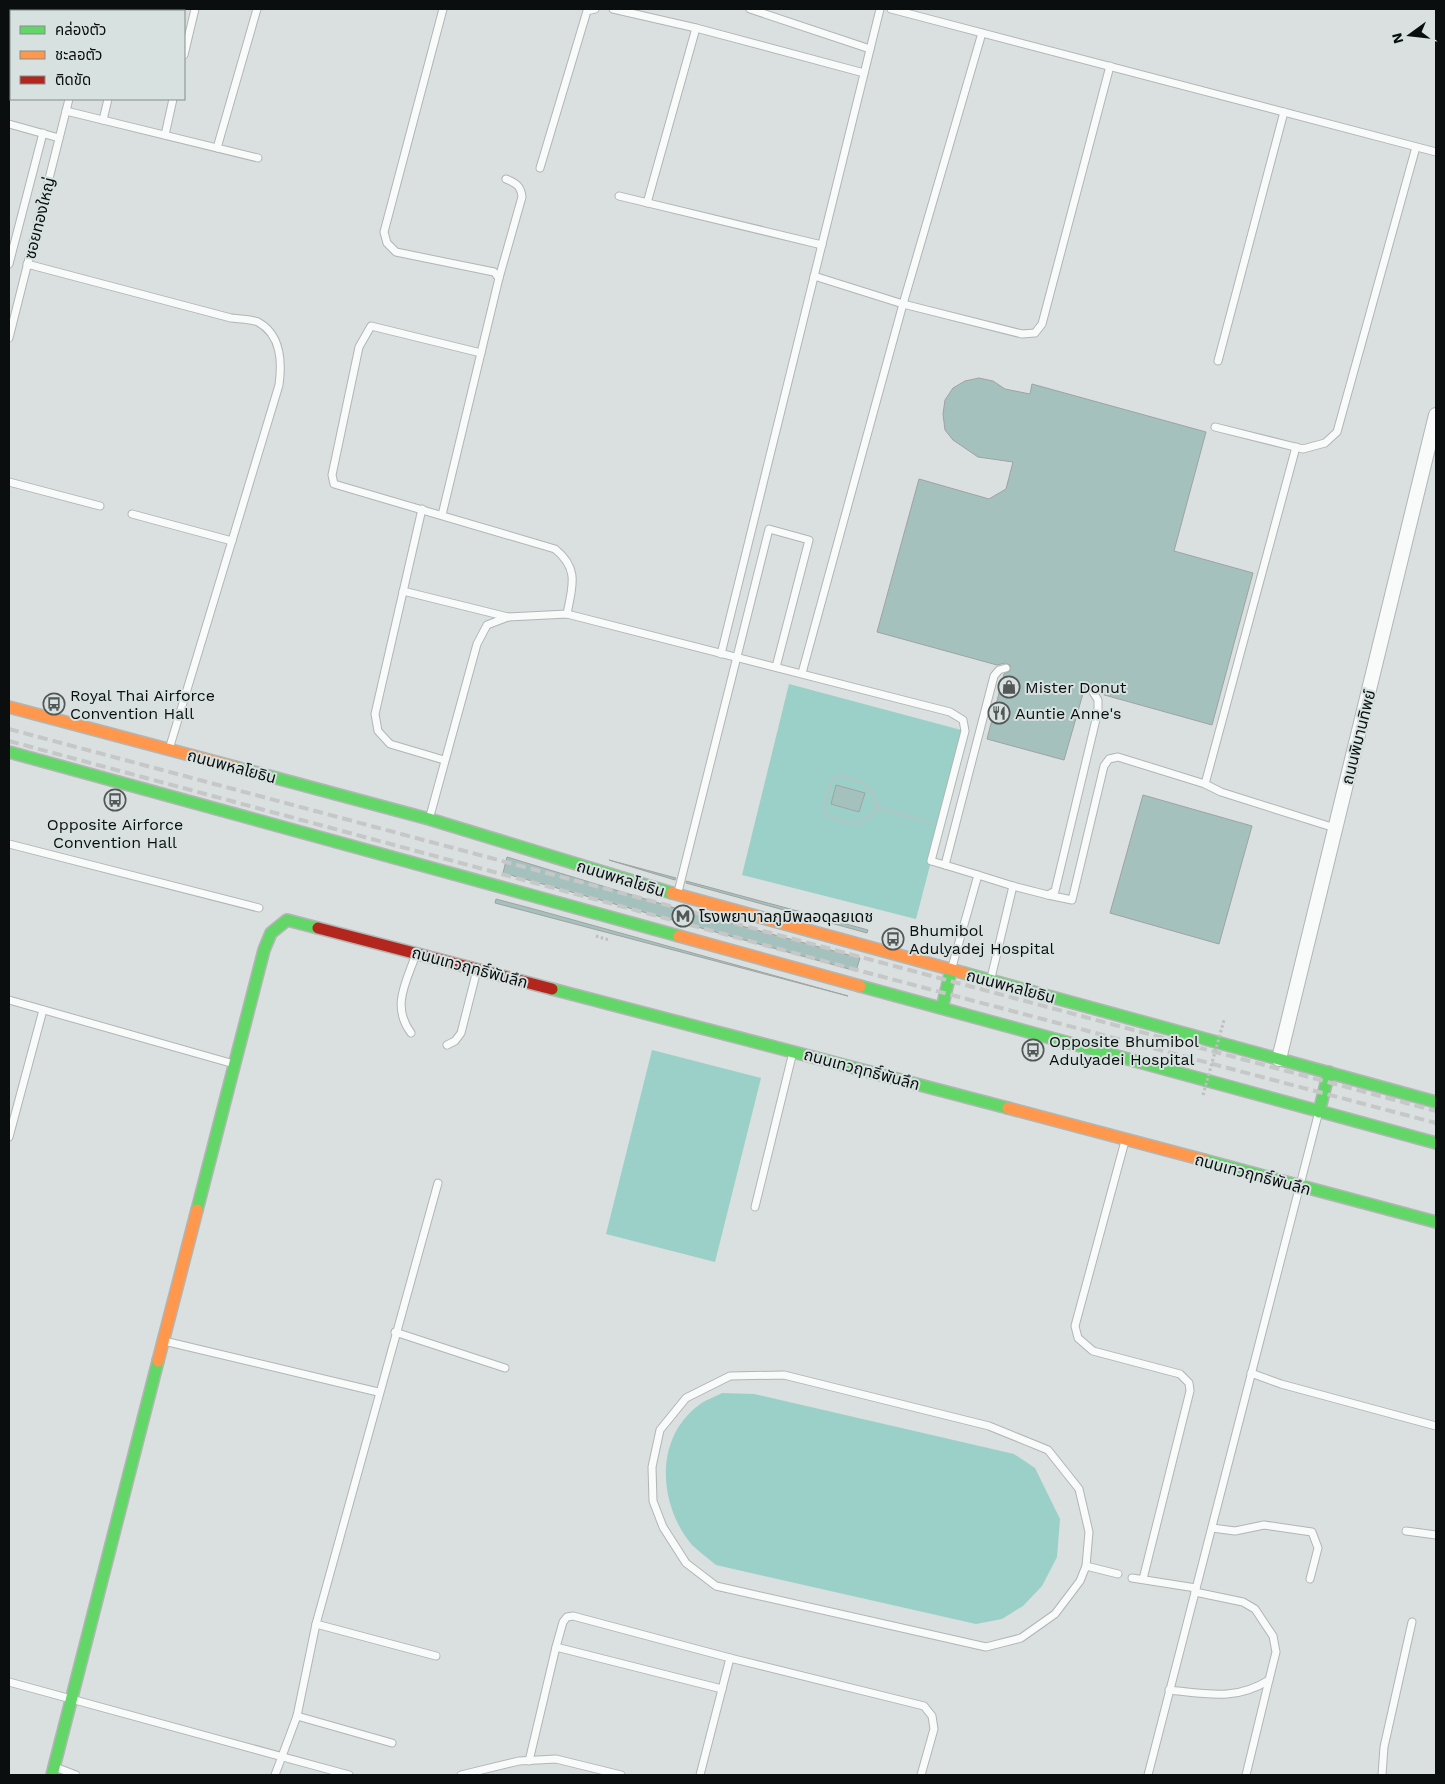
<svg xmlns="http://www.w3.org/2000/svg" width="1445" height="1784" viewBox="0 0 1445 1784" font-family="'Work Sans','Noto Sans Thai',sans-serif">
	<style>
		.green { fill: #9ad0c8 }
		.building { fill: #a5c1be; stroke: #9fa3a2 }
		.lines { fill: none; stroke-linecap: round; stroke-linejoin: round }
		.lane-casing { stroke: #b1b6b5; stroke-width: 9 }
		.street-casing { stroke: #b1b6b5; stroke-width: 16 }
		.fast-casing { stroke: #b1b6b5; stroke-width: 14 }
		.slow-casing { stroke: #b1b6b5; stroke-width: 14 }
		.jam-casing { stroke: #b1b6b5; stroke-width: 14 }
		.path { stroke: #bebfbf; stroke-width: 3; stroke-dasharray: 2.5 2.5; stroke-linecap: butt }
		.lane { stroke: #f9fafa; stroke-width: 7 }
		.street { stroke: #f9fafa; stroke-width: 14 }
		.fast { stroke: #63d668; stroke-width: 11 }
		.slow { stroke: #ff974d; stroke-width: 11 }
		.jam { stroke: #b3261e; stroke-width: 11 }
		.rail { stroke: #c6c7c7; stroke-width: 4; stroke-dasharray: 10 5; stroke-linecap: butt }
		.path-bridge { stroke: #bebfbf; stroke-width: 3; stroke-dasharray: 2.5 2.5; stroke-linecap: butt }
		.labels { text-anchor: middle; stroke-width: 4; stroke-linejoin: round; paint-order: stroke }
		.street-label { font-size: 16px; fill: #0b0e0e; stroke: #d7e2e0 }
		.poi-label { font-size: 16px; fill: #0b0e0e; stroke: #d7e2e0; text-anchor: start }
	</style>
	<rect width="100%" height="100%" fill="#dadfdf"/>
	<g class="green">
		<path d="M 789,684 L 965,731 L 916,919 L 742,875 Z"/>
		<path d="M 652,1050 L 761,1078 L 715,1262 L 606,1234 Z"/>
		<path d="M 722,1393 L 754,1394 L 1014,1454 L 1035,1468 L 1060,1519 L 1057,1557 L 1042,1586 L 1023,1606 L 1002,1619 L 976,1624 L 716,1565 C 708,1558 699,1552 692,1545 C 659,1506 653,1439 699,1405 C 705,1400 715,1397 722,1393 Z"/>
	</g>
	<g class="building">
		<path d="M 979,378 L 993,381 L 1005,389 L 1030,394 L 1032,384 L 1206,432 L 1174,551 L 1253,573 L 1212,725 L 1101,694 L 1096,688 L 1092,687 L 1088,691 L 1084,690 L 1064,760 L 987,739 L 1004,674 L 1010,671 L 1010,665 L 1005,663 L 997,665 L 877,632 L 919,479 L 989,499 L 1006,489 L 1013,462 L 978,457 L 953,440 L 945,430 L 943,414 L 945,400 L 953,388 L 965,381 Z"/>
		<path d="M 836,785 L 865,793 L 859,812 L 831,804 Z"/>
		<path d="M 1143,795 L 1252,826 L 1219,944 L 1110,913 Z"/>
		<path d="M 507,857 L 675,908 L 860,958 L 856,971 L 503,873 Z"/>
		<path d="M 609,860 L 676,878 L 675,880 Z"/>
		<path d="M 686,881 L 861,928 L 868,930 L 867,933 L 686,883 Z"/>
		<path d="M 496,899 L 541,911 L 848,996 L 495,903 Z"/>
	</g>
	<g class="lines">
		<g class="lane-casing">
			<g id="lane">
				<path d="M 613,9 L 696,28 L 864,73"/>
				<path d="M 750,9 L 870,49"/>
				<path d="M 891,9 L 1436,152"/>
				<path d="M 93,11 L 93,9"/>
				<path d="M 133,11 L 133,9"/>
				<path d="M 184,55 L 195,9"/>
				<path d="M 66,111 L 258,158"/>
				<path d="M 103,120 L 108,99"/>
				<path d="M 9,124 L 59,138"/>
				<path d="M 165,135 L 173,99"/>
				<path d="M 217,148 L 257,9"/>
				<path d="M 540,168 L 587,11 L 595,9"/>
				<path d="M 619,196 L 822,245"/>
				<path d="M 647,203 L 696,28"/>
				<path d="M 9,264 L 43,133"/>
				<path d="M 27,264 L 231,318 C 239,319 251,319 258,322 C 282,335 282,363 279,385 L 170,746"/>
				<path d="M 814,276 L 903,304 L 1022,334 L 1035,333 L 1042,324 L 1110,66"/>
				<path d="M 499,278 L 522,197 C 521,186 516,183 506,179"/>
				<path d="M 9,338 L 69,99"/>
				<path d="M 481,353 L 371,326 L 359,347 L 332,475 L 334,484 L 555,549 C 580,569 572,587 567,614"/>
				<path d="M 1218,361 L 1284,112"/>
				<path d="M 1215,427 L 1303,449 L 1325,443 L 1337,432 L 1416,147"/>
				<path d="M 1296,447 L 1205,784 L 1221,792 L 1335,828"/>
				<path d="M 9,482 L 100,506"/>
				<path d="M 422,509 L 375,714 L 378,731 L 390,744 L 444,760"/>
				<path d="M 132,514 L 232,541"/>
				<path d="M 442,515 L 499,278 L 494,272 L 396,252 L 387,243 L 384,232 L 443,9"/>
				<path d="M 403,591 L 508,617"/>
				<path d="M 721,654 L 880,9"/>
				<path d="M 802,673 L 903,304 L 982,33"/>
				<path d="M 430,816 L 477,644 L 487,625 L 508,617 L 567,614 L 950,712 L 963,720 L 965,731 L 931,861 L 945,865"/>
				<path d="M 9,844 L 259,908"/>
				<path d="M 978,875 L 1013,886"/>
				<path d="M 678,892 L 769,529 L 809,540 L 776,667"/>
				<path d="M 1048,895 L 1072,900 L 1104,766 L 1109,759 L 1118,757 L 1205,784"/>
				<path d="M 952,967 L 978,875 L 945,865 L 994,676 L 999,670 L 1006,668"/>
				<path d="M 991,978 L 1013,886 L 1048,895 L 1055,891 L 1098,711 L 1098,700 L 1093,692"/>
				<path d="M 9,1000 L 234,1064"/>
				<path d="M 411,1033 C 391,1006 406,983 416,954"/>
				<path d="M 447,1045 L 455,1041 L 461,1033 L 477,970"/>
				<path d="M 9,1137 L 43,1010"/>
				<path d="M 1125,1141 L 1075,1326 L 1078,1338 L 1093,1351 L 1180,1374 L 1189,1383 L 1190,1391 L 1143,1579"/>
				<path d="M 755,1207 L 793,1052"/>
				<path d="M 395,1332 L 505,1368"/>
				<path d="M 164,1341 L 378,1392"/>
				<path d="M 1251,1373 L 1281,1384 L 1436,1426"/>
				<path d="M 784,1375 L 989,1426 L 1048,1450 L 1079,1489 L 1089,1532 L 1086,1566 L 1080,1581 L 1055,1614 L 1021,1638 L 986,1647 L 716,1586 L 686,1563 L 663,1527 L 653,1501 L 652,1467 L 660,1430 L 686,1398 L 730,1376 Z"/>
				<path d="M 1212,1528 L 1235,1531 L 1264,1525 L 1312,1532 L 1318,1548 L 1310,1579"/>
				<path d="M 1406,1531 L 1436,1535"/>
				<path d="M 1086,1566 L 1118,1574"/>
				<path d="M 1132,1578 L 1196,1588"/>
				<path d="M 316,1624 L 436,1656"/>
				<path d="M 556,1647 L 563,1622 L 567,1617 L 573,1616 L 730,1658"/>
				<path d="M 9,1682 L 349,1775"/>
				<path d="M 1169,1690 C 1207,1694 1236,1701 1269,1680 L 1276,1652 L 1273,1636 L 1255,1609 L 1243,1602 L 1195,1592"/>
				<path d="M 392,1743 L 297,1716 L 316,1624 L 438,1183"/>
				<path d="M 529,1761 L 556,1647 L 722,1689"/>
				<path d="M 55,1767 L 76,1775"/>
				<path d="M 275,1775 L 297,1716"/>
				<path d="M 461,1775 L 519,1761 L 556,1759 L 621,1775"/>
				<path d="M 700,1775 L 730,1658 L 924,1706 L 932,1716 L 934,1729 L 921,1775"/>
				<path d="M 1148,1775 L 1318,1115"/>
				<path d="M 1246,1775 L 1269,1680"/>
				<path d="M 1382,1775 L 1384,1747 L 1412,1622"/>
			</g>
		</g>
		<g class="street-casing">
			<path id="street" d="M 1279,1059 L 1436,415"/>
		</g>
		<g class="fast-casing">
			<g id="fast">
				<path d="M 9,752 L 679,936"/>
				<path d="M 235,767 L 429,819 L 672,893"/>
				<path d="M 964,973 L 1436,1102"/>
				<path d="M 860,986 L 1436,1143"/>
				<path d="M 552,989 L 1008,1108"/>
				<path d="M 942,1008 L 951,970"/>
				<path d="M 1319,1112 L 1329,1072"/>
				<path d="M 1204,1160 L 1436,1222"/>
				<path d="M 197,1210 L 264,950 L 271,933 L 287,920 L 318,928"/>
				<path d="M 52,1775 L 158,1361"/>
			</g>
		</g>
		<g class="slow-casing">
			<g id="slow">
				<path d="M 9,707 L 235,767"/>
				<path d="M 672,893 L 964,973"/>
				<path d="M 679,936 L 860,986"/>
				<path d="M 1008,1108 L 1204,1160"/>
				<path d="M 158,1361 L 197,1210"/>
			</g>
		</g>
		<g class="jam-casing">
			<path id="jam" d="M 318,928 L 552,989"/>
		</g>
		<g class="path">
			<path d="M 878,808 C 870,782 864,781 838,776 L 831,781 L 824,809 L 829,817 C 854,824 859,829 878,808 L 930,822"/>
			<path d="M 596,936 L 609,940"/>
		</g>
		<use href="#lane" class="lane"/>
		<use href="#street" class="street"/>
		<use href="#fast" class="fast"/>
		<use href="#slow" class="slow"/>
		<use href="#jam" class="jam"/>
		<g class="rail">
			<path d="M 9,729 L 1436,1111"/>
			<path d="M 9,741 L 857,970 L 1436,1123"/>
		</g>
		<path class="path-bridge" d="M 1203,1095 L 1224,1020"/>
	</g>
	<defs>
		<g id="shop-ring" transform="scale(1.125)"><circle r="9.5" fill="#d7e2e0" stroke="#535757" stroke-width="1.5"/><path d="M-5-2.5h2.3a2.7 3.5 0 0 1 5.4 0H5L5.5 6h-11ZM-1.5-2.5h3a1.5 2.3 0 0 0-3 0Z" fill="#535757"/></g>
		<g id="bus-ring" transform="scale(1.125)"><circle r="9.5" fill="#d7e2e0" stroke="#535757" stroke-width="1.5"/><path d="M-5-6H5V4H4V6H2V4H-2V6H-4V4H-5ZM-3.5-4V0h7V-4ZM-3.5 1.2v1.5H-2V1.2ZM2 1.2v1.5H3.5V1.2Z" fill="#535757"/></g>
		<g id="restaurant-ring" transform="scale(1.125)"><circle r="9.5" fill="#d7e2e0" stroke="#535757" stroke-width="1.5"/><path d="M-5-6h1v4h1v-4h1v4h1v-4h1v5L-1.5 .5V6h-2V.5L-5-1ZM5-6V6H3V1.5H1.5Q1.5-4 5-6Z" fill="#535757"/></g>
		<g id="metro-ring" transform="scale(1.125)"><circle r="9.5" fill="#d7e2e0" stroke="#535757" stroke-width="1.5"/><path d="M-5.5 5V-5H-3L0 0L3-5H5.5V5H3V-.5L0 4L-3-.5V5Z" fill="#535757"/></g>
	</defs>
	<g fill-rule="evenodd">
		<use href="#shop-ring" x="1009" y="687"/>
		<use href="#bus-ring" x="54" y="704"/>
		<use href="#restaurant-ring" x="999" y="713"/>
		<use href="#bus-ring" x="115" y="800"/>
		<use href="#metro-ring" x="683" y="916"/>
		<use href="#bus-ring" x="893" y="939"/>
		<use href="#bus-ring" x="1033" y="1050"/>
	</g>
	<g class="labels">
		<g class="street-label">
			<text transform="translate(39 218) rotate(-76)" y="6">ซอยทองใหญ่</text>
			<text transform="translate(1358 737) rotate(-76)" y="6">ถนนพิมานทิพย์</text>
			<text transform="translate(232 766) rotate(15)" y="6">ถนนพหลโยธิน</text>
			<text transform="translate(621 878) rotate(17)" y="6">ถนนพหลโยธิน</text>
			<text transform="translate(470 967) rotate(15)" y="6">ถนนเทวฤทธิ์พันลึก</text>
			<text transform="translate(1011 986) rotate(15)" y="6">ถนนพหลโยธิน</text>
			<text transform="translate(862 1069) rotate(15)" y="6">ถนนเทวฤทธิ์พันลึก</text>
			<text transform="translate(1253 1174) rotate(15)" y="6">ถนนเทวฤทธิ์พันลึก</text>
		</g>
		<g class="poi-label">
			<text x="1025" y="693">Mister Donut</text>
			<text x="70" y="701">Royal Thai Airforce<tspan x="70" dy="18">Convention Hall</tspan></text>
			<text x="1015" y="719">Auntie Anne's</text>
			<text x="115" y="830" text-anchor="middle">Opposite Airforce<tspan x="115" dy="18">Convention Hall</tspan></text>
			<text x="699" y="922">โรงพยาบาลภูมิพลอดุลยเดช</text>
			<text x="909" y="936">Bhumibol<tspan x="909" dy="18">Adulyadej Hospital</tspan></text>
			<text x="1049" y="1047">Opposite Bhumibol<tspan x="1049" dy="18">Adulyadei Hospital</tspan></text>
		</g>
	</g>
	<rect width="1445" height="1784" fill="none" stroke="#0b0e0e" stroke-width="20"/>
	<rect x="10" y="10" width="175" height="90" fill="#d7e2e0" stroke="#858d8c"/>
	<rect x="20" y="26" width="25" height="8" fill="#63d668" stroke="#858d8c"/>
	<text x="55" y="35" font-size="15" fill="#0b0e0e">คล่องตัว</text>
	<rect x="20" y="51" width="25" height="8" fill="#ff974d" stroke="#858d8c"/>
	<text x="55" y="60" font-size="15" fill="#0b0e0e">ชะลอตัว</text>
	<rect x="20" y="76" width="25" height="8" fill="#b3261e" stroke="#858d8c"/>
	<text x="55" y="85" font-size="15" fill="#0b0e0e">ติดขัด</text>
	<g transform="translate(1410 35) rotate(255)" stroke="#d7e2e0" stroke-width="4" paint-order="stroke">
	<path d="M0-4L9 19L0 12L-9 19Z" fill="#0b0e0e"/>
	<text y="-8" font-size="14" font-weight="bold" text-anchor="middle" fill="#0b0e0e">N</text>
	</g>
</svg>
